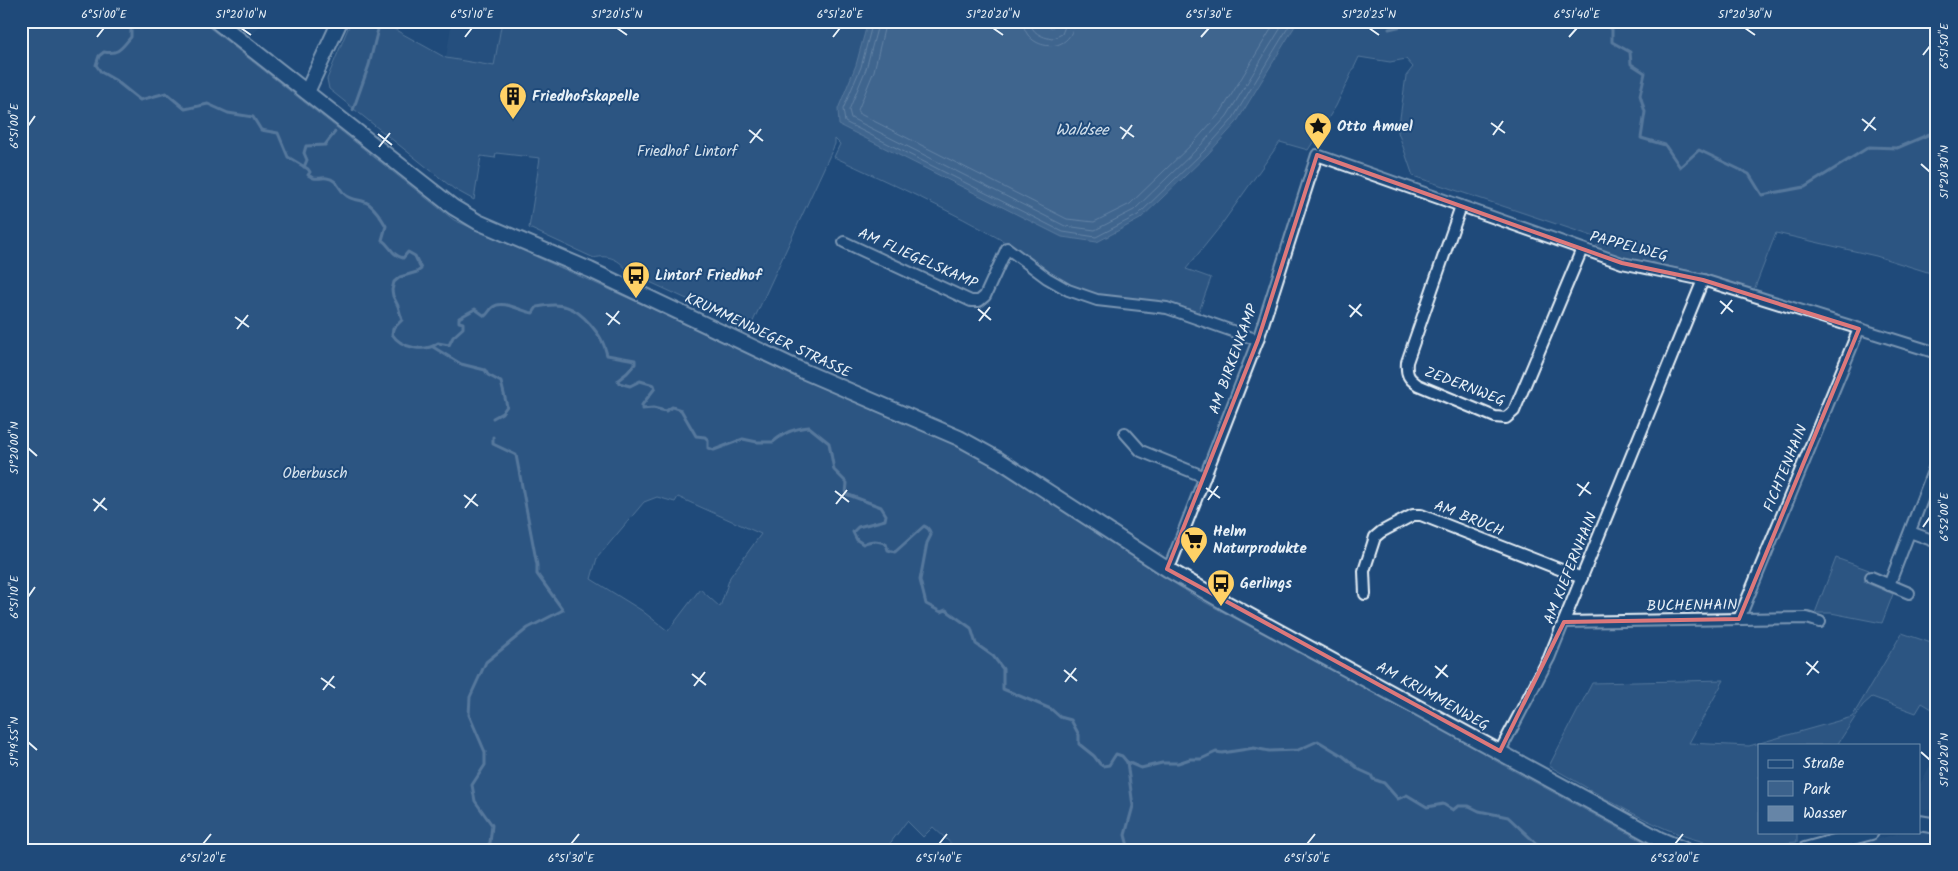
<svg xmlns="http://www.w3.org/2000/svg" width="1958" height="871" viewBox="0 0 1958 871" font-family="Kalam,sans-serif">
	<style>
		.built { fill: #2e5683 }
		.green { fill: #3c628c; stroke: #92aac2; fill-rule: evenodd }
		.water { fill: #6685a7; stroke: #9ab0c7 }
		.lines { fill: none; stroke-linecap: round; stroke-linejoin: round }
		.shore { stroke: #b4c6d8; stroke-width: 1 }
		.stream { stroke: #9ab0c7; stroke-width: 3 }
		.street-casing { stroke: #e8f1f8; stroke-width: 14 }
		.secondary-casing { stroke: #e8f1f8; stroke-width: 18 }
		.street { stroke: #1f4a7a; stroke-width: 10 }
		.secondary { stroke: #1f4a7a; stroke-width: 14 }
		.marked { fill: none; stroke: #dd787b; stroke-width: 4; stroke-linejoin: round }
		.ticks { fill: none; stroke: #e8f1f8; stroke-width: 2 }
		.labels { text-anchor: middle; stroke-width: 4; stroke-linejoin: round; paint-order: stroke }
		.poi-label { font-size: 15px; font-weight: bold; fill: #e8f1f8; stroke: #1f4a7a; text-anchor: start }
		.park-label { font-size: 15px; fill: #d7e3ed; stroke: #1f4a7a }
		.street-label { font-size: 15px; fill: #e8f1f8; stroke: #1f4a7a }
		.water-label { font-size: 16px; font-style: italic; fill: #d4e1ec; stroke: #1f4a7a }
		.neatline { fill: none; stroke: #e8f1f8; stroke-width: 2 }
		.ticks-label { font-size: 12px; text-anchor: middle; fill: #e8f1f8 }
	</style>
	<rect width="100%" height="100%" fill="#1f4a7a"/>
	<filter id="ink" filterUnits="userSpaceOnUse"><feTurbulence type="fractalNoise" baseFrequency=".02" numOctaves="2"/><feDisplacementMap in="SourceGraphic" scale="10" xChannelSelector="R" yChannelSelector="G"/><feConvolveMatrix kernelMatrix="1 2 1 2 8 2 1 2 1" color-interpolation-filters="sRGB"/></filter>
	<g filter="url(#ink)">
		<g class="built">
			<path d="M 236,21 L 264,21 L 253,34 Z"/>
			<path d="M 452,21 L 502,21 L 495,66 L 446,58 Z"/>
			<path d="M 1932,762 L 1937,764 L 1937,812 L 1933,809 L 1919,809 L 1919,786 Z"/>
			<path d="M 1927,832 L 1937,835 L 1937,850 L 1841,850 L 1900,833 Z"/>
		</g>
		<g class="green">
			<path d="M 21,21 L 201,21 L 454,220 L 948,441 L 989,463 L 1197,598 L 1491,756 L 1494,760 L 1659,850 L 958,850 L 933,827 L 923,837 L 907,821 L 885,850 L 21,850 ZM 657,497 L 675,502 L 678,497 L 761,534 L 730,577 L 720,607 L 700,589 L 668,631 L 641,610 L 591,579 L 597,558 L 644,502 Z"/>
			<path d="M 351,21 L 384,21 L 383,23 L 446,58 L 494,66 L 502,21 L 1937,21 L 1937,275 L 1876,256 L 1776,233 L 1754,290 L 1702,273 L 1622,257 L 1595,247 L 1604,240 L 1413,176 L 1398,132 L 1406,76 L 1413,67 L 1406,59 L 1390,62 L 1359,57 L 1336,106 L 1308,150 L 1280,142 L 1219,228 L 1186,269 L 1211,278 L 1198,314 C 1156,307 1111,303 1071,287 C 1047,277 1028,255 1005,242 C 950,210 892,184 834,157 L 840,144 L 835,139 L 835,144 L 750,328 L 628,272 C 621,260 608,254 594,258 L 529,228 L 540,158 L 496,153 L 495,158 L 481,156 L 474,200 L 454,189 L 329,89 L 327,79 Z"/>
			<path d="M 1836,558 L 1869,570 L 1864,582 L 1893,594 L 1882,623 L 1831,613 L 1815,613 Z"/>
			<path d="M 1902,633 L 1937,645 L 1937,712 L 1922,703 L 1916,713 L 1872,697 L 1863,705 L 1837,745 L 1759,745 L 1759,832 L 1797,832 L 1797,842 C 1778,844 1758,848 1739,847 C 1677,846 1603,796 1549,766 L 1592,683 L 1724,680 L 1689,743 L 1749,746 L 1852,717 Z"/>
		</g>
		<path class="water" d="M 868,21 L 1037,21 L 1052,28 L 1056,21 L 1298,21 L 1236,123 L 1208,154 L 1140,219 L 1097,242 L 1062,237 L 839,125 L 838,109 L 856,65 Z"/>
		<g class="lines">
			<g class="shore">
				<path d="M 873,21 L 861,67 L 843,109 L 845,122 L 1063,232 L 1096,237 L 1138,215 L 1205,150 L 1232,120 L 1292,21"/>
				<path d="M 879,21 L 866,69 L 849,110 L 851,118 L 1065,226 L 1095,230 L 1134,210 L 1200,146 L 1227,116 L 1285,21"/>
				<path d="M 886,21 L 874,71 L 858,110 L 858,113 L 1067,219 L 1094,222 L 1130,204 L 1195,141 L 1221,112 L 1276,21"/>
				<path d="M 1023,21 C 1024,51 1073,57 1074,21"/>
				<path d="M 1030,21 C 1031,33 1042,37 1052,39 L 1062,34 L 1067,21"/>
			</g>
			<g class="stream">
				<path d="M 128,21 L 131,26 L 131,37 C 122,47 119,55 104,52 L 99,56 L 96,65 L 101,72 L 115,80 L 140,100 L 166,93 L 185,109 L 208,104 L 228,113 L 253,117 L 261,130 L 278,133 L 288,157 L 308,169 L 310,172 L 308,175 C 317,181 318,177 327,178 C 338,179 339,191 347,196 C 354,201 362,199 369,204 C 375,209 382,219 386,226 L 382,240 C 391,246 391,255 403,258 L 408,252 L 415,256 L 421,269 L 417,272 L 400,277 L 394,282 L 392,290 L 393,296 L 398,306 L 402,320 L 393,329 L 392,334 C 401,348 425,353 438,343 L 449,345 L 453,337 L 463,328 L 463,323 L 459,322 L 459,318 L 475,309 L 485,316 C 488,314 490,309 493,307 C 503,299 522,312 533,313 L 537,307 C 562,302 574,306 590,324 C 600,336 603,340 607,355 L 635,360 L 635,364 L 627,373 L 618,380 L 619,383 L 630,386 L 640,381 L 654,385 L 655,388 L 642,405 L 642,409 L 653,408 L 666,411 L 672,407 L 681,410 L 696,436 L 705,437 L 708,440 L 708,448 L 714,450 L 743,439 L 757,442 L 773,442 C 785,432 793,429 809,427 L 829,443 L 834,470 L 847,483 L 846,494 L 881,507 L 886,515 L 885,520 L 858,527 L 853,532 L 857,540 L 863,544 C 872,540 877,540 886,544 L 888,550 L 895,552 L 924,526 C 929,528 930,531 931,535 L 927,543 L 920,580 L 926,604 L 941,612 L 946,610 L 971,628 L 976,644 L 993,656 L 1003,669 L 1003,689 L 1051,709 L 1060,717 L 1071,720 L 1079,735 L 1079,744 L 1094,756 L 1100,764 L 1103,766 L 1109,765 L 1116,754 L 1122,756 L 1127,762 L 1133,806 L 1125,835 L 1129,850"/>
				<path d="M 1360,21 L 1370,22"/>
				<path d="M 1600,21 L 1612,29 L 1612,42 L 1630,52 L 1631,64 L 1645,73 L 1640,95 L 1645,112 L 1641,138 L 1665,145 L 1680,167 L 1699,150 L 1749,174 L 1762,195 L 1805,187 L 1869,147 L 1897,148 L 1937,131"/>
				<path d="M 1389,29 L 1423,21"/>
				<path d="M 353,110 L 369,65 L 380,21"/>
				<path d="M 304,167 L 307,160 L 304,153 L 306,146 L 325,145 L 335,132"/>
				<path d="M 433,347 L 461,364 L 485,370 L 488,375 L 501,382 L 507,406 L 502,413 L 493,418"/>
				<path d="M 1127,762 L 1141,768 L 1162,763 L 1178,763 L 1190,759 L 1201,759 L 1216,752 L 1222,753 L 1254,748 L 1269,751 L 1298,750 L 1318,741 L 1343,756 L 1360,770 L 1371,775 L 1373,779 L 1384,783 L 1398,799 L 1407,795 L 1427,807 L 1443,804 L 1453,810 L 1458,806 L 1469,806 L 1479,811 L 1508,817 L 1543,850"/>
				<path d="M 483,850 L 490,843 L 492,825 L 475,801 L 472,785 L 485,765 L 485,752 L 469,715 L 470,697 L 486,662 L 528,628 L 563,610 L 537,574 L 537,565 L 516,455 L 493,444 L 493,437"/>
			</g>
			<g class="street-casing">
				<g id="street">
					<path d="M 1461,206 L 1407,362 C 1406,374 1408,378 1418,385 L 1495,417 L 1506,418 L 1514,411 L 1582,249"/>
					<path d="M 844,242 L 971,301 L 979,301 L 985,296 L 1007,248 L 1047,278 L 1068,290 L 1097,300 L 1167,308 L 1258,340"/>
					<path d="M 1125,433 L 1141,451 L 1205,477"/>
					<path d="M 1910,532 L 1937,542"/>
					<path d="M 1167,569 L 1172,561 L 1258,340 L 1317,155 L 1622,263 L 1703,280 L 1937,353"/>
					<path d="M 1871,577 L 1909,593"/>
					<path d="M 1889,585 L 1937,461"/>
					<path d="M 1365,594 L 1364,571 L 1375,537 L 1381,532 L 1413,515 L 1421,515 L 1582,578"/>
					<path d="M 1739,619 L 1859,329"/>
					<path d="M 1564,622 L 1807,618 L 1820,622"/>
					<path d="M 1500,751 L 1549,658 L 1703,280"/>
				</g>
			</g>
			<g class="secondary-casing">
				<g id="secondary">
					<path d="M 216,21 L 453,207 L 478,222 L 590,270 L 803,371 L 959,438 L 999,460 L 1167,569 L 1224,602 L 1659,839 L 1685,850"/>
					<path d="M 307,92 L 340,21"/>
					<path d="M 1919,823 L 1937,826"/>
					<path d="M 1805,850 L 1871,832"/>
				</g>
			</g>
			<use href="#street" class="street"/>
			<use href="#secondary" class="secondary"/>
		</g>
	</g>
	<path d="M0 0H1958V871H0ZM 1317,155 L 1622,263 L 1703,280 L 1859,329 L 1739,619 L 1564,622 L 1500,751 L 1167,569 L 1258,340 Z" fill="#1f4a7a" fill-opacity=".55" fill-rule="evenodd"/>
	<path class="marked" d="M 1317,155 L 1622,263 L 1703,280 L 1859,329 L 1739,619 L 1564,622 L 1500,751 L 1167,569 L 1258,340 Z"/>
	<path class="ticks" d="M 241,28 L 251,35M 617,28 L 627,35M 993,28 L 1003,35M 1369,28 L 1379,35M 1745,28 L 1755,35M 97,37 L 104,28M 465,37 L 472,28M 833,37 L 840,28M 1201,37 L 1209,28M 1569,37 L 1577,28M 1923,55 L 1930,46M 1862,119 L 1876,130M 1491,123 L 1505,133M 28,126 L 35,116M 1120,127 L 1134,137M 749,130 L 763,141M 1864,131 L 1875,117M 378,134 L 392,145M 1493,135 L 1503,121M 1122,139 L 1132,125M 750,143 L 761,129M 379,147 L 390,133M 1921,164 L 1930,172M 1720,301 L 1733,312M 1349,305 L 1362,316M 978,309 L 991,320M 606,313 L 620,324M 1721,314 L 1732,300M 235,317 L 249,327M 1350,317 L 1361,304M 979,321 L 990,307M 608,325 L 619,311M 237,329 L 248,315M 28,448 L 37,456M 1577,484 L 1591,494M 1206,488 L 1220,498M 835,491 L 849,502M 464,495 L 478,506M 1579,496 L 1589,482M 93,499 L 107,510M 1208,500 L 1218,486M 836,504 L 847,490M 465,508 L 476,494M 94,511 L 105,498M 1923,527 L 1930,517M 28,597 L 35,587M 1806,662 L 1819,673M 1435,666 L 1448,677M 1064,670 L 1077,681M 692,674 L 706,685M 1807,675 L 1818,661M 321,678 L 335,688M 1436,678 L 1447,665M 1065,682 L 1076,668M 694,686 L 705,672M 323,690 L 334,676M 28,742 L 37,750M 1921,752 L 1930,760M 203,844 L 211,834M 571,844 L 579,834M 939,844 L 947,834M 1307,844 L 1315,834M 1675,844 L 1683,834"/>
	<defs>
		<g id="building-pin" transform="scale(1.4375)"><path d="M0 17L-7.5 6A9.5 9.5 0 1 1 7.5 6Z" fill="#ffd166" stroke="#1f4a7a"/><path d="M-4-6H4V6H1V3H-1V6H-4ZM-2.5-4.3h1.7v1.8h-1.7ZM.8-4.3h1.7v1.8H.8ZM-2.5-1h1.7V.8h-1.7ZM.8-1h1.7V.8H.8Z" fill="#111"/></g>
		<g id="sight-pin" transform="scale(1.4375)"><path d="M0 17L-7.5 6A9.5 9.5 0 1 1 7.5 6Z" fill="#ffd166" stroke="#1f4a7a"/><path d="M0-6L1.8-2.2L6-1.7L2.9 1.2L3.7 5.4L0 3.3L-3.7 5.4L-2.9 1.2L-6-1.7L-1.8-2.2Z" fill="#111"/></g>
		<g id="bus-pin" transform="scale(1.4375)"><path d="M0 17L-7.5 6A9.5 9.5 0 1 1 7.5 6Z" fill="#ffd166" stroke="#1f4a7a"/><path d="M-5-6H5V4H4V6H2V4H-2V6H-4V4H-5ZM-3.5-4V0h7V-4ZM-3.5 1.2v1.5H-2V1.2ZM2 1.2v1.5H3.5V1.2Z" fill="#111"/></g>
		<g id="supermarket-pin" transform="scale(1.4375)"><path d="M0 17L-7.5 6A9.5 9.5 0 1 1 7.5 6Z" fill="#ffd166" stroke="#1f4a7a"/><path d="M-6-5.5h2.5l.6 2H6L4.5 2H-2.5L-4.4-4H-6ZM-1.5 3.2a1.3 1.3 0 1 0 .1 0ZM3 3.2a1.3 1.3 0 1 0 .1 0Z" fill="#111"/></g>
	</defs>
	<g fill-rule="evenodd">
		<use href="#building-pin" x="513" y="96"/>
		<use href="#sight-pin" x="1318" y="126"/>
		<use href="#bus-pin" x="636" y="275"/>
		<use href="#supermarket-pin" x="1194" y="540"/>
		<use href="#bus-pin" x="1221" y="583"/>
	</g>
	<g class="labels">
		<g class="poi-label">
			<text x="532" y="101">Friedhofskapelle</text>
			<text x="1337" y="131">Otto Amuel</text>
			<text x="655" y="280">Lintorf Friedhof</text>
			<text x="1213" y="536">Helm<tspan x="1213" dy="17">Naturprodukte</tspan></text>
			<text x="1240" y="588">Gerlings</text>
		</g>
		<g class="park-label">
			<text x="687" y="156">Friedhof Lintorf</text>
			<text x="315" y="478">Oberbusch</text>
		</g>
		<g class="street-label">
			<text transform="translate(1629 246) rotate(15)" y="5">PAPPELWEG</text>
			<text transform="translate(918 258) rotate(24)" y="5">AM FLIEGELSKAMP</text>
			<text transform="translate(768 335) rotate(25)" y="5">KRUMMENWEGER STRASSE</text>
			<text transform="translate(1233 359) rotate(-70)" y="5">AM BIRKENKAMP</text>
			<text transform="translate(1465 386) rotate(21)" y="5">ZEDERNWEG</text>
			<text transform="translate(1785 468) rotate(-68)" y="5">FICHTENHAIN</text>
			<text transform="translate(1469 518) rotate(22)" y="5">AM BRUCH</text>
			<text transform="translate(1570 568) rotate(-68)" y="5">AM KIEFERNHAIN</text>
			<text transform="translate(1692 605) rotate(-1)" y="5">BUCHENHAIN</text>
			<text transform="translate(1433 696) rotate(29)" y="5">AM KRUMMENWEG</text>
		</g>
		<g class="water-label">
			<text x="1082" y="135">Waldsee</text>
		</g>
	</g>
	<rect width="1958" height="871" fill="none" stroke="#1f4a7a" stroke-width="55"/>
	<rect x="1758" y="744" width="162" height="90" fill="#1f4a7a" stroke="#6f8dac"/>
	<rect x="1768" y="760" width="25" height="8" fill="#1f4a7a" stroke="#6f8dac"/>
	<text x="1803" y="768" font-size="15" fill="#e8f1f8">Straße</text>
	<rect x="1768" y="781" width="25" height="15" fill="#3c628c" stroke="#6f8dac"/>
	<text x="1803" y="794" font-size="15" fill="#e8f1f8">Park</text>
	<rect x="1768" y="806" width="25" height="15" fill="#6685a7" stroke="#6f8dac"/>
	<text x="1803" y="818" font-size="15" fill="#e8f1f8">Wasser</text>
	<rect x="28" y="28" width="1902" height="816" class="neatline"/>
	<g class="ticks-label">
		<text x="104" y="18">6°51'00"E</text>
		<text x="241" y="18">51°20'10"N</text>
		<text x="472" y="18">6°51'10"E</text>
		<text x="617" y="18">51°20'15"N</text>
		<text x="840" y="18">6°51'20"E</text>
		<text x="993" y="18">51°20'20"N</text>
		<text x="1209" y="18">6°51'30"E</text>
		<text x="1369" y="18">51°20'25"N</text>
		<text x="1577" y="18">6°51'40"E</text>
		<text x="1745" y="18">51°20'30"N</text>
		<text transform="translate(1944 46) rotate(-90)" y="4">6°51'50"E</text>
		<text transform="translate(14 126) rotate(-90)" y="4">6°51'00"E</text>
		<text transform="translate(1944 172) rotate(-90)" y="4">51°20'30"N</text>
		<text transform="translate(14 448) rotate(-90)" y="4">51°20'00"N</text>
		<text transform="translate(1944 517) rotate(-90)" y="4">6°52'00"E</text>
		<text transform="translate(14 597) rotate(-90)" y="4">6°51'10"E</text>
		<text transform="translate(14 742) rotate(-90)" y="4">51°19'55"N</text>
		<text transform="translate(1944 760) rotate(-90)" y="4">51°20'20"N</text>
		<text x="203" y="862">6°51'20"E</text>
		<text x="571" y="862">6°51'30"E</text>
		<text x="939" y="862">6°51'40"E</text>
		<text x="1307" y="862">6°51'50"E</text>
		<text x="1675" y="862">6°52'00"E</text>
	</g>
</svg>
